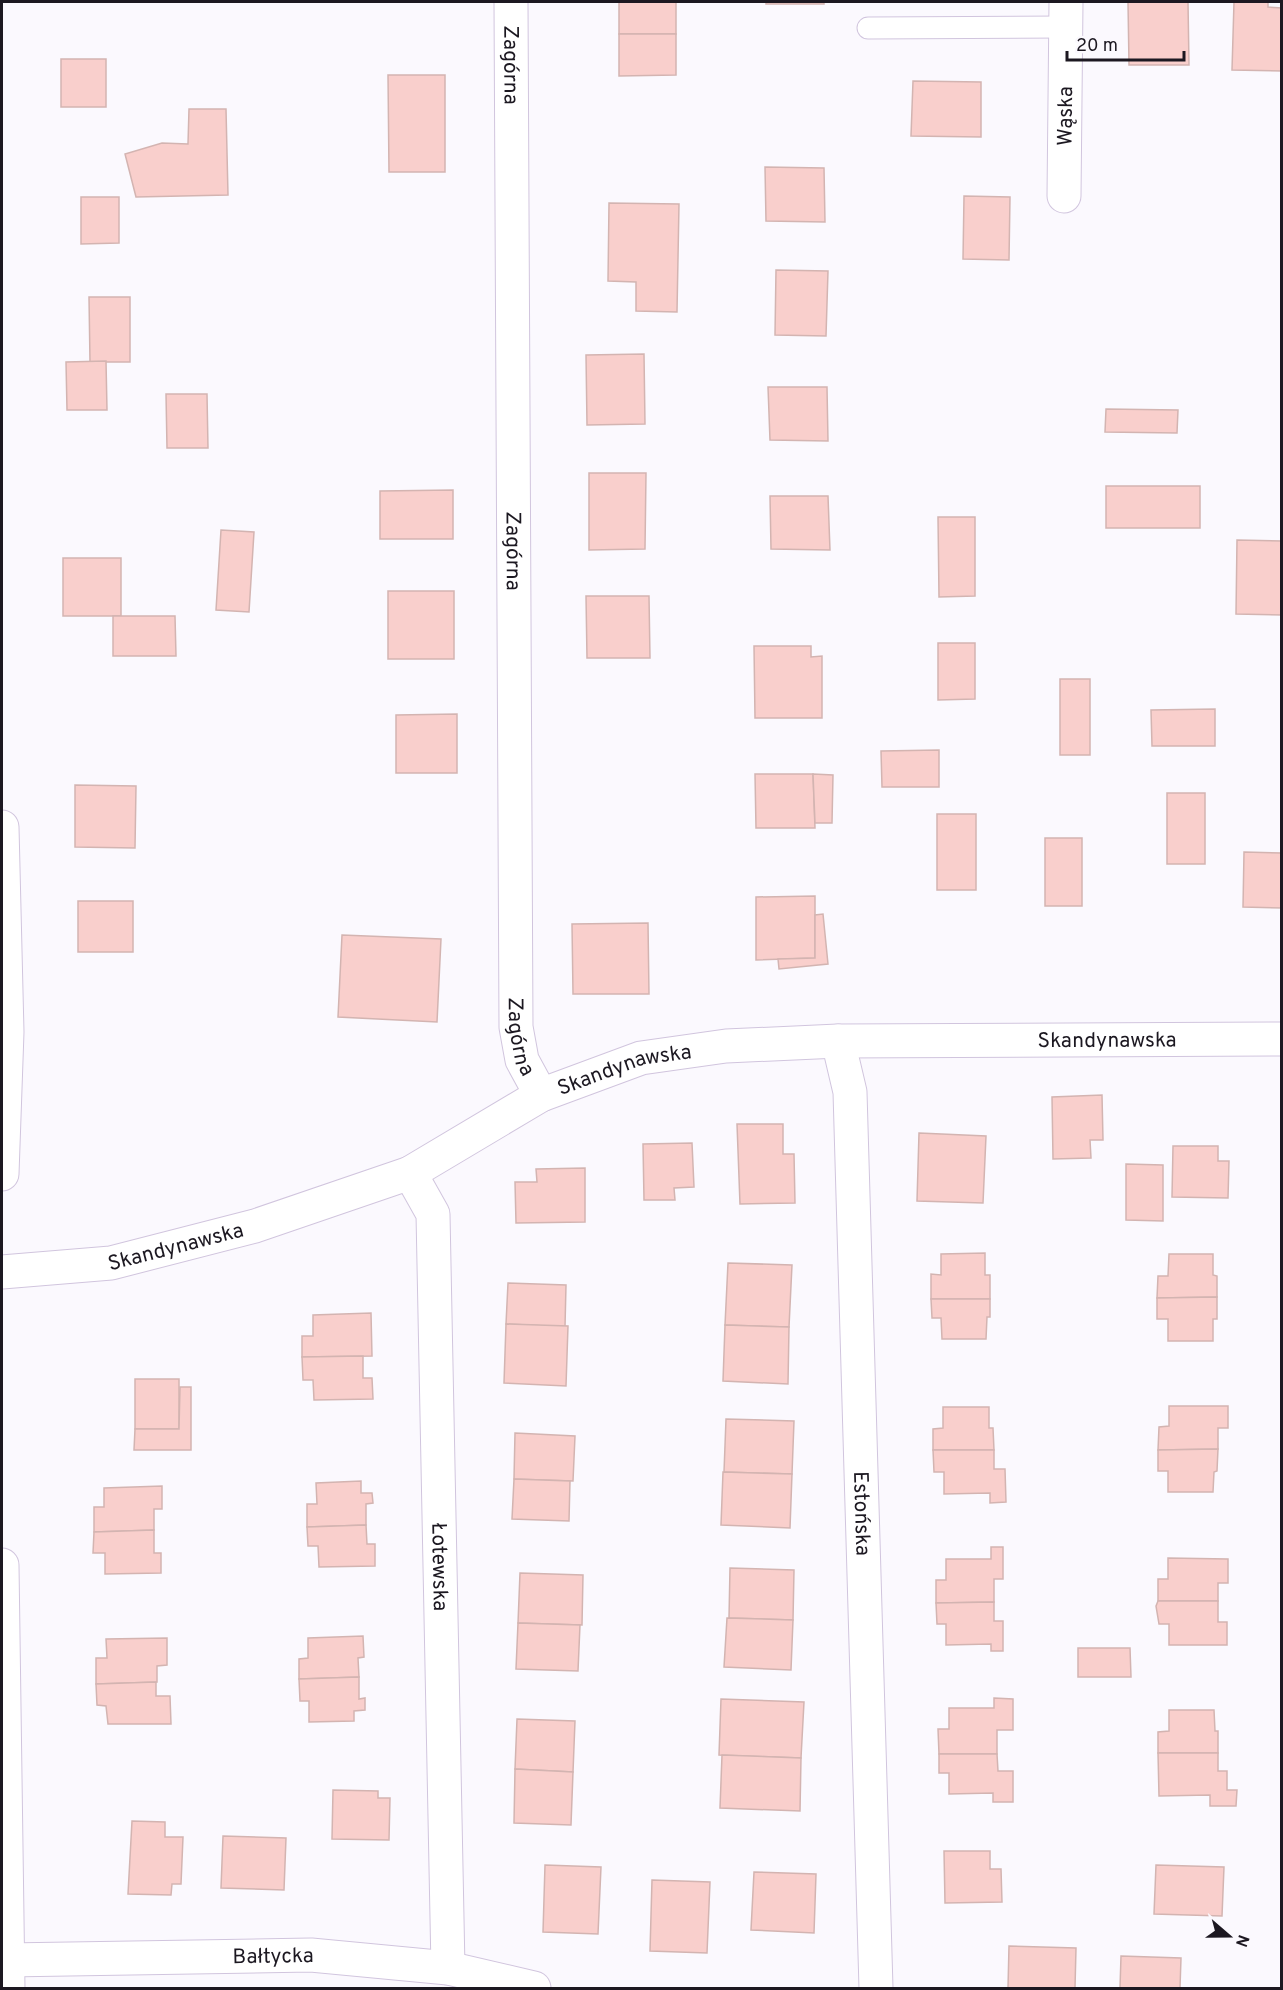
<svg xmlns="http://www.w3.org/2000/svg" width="1283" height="1990" viewBox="0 0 1283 1990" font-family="Overpass,sans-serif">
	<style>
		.building { fill: #f9cfcc; stroke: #d3b4b1; stroke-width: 1.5 }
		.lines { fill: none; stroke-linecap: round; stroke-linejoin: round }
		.lane-casing { stroke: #d1c5de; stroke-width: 23 }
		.street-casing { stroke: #d1c5de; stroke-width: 35 }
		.lane { stroke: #fff; stroke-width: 21 }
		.street { stroke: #fff; stroke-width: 33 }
		.labels { text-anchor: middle; stroke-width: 6; stroke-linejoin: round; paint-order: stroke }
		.street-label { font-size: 21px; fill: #1c1821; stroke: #fbf9fe }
	</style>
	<rect width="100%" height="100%" fill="#fbf9fe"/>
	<g class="building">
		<rect x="619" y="2" width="57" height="32"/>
		<rect x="766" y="2" width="58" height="2"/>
		<path d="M 1128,2 L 1188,2 L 1189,65 L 1129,65 Z"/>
		<path d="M 1234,2 L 1268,2 L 1268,7 L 1282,8 L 1282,71 L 1232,70 Z"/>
		<path d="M 619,34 L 676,34 L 676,75 L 619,76 Z"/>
		<rect x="61" y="59" width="45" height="48"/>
		<path d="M 388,75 L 445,75 L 445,172 L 389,172 Z"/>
		<path d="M 913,81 L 981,82 L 981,137 L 911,136 Z"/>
		<path d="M 189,109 L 226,109 L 228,195 L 136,197 L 125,154 L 162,143 L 188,144 Z"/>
		<path d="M 765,167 L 824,168 L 825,222 L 766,221 Z"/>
		<path d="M 964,196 L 1010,197 L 1009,260 L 963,259 Z"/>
		<path d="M 81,197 L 119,197 L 119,243 L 81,244 Z"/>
		<path d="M 609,203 L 679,204 L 677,312 L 636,311 L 636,282 L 608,281 Z"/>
		<path d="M 776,270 L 828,271 L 826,336 L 775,335 Z"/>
		<path d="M 89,297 L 130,297 L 130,362 L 90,362 Z"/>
		<path d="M 644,354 L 645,424 L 587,425 L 586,355 Z"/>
		<path d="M 106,361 L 107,410 L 67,410 L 66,362 Z"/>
		<path d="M 768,387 L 827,387 L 828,441 L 770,440 Z"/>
		<path d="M 166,394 L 207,394 L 208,448 L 167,448 Z"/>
		<path d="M 1106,409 L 1178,410 L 1177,433 L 1105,432 Z"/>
		<path d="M 589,473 L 646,473 L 645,549 L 589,550 Z"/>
		<rect x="1106" y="486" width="94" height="42"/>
		<path d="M 453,490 L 453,539 L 380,539 L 380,491 Z"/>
		<path d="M 770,496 L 828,496 L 830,550 L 771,549 Z"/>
		<path d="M 938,517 L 975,517 L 975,596 L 939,597 Z"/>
		<path d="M 221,530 L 254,532 L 249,612 L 216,610 Z"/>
		<path d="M 1237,540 L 1282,541 L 1282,615 L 1236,614 Z"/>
		<rect x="63" y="558" width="58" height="58"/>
		<rect x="388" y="591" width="66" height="68"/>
		<path d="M 586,596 L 649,596 L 650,658 L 587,658 Z"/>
		<path d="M 113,616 L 175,616 L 176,656 L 113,656 Z"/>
		<path d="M 938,643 L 975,643 L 975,699 L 938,700 Z"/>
		<path d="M 754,646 L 811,646 L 811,657 L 822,656 L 822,718 L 755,718 Z"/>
		<rect x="1060" y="679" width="30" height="76"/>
		<path d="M 1215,709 L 1215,746 L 1152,746 L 1151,710 Z"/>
		<path d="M 457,714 L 457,773 L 396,773 L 396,715 Z"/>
		<path d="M 939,750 L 939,787 L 882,787 L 881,751 Z"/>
		<path d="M 755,774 L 813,774 L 815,828 L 756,828 Z"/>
		<path d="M 813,774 L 833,775 L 832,823 L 815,823 Z"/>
		<path d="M 75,785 L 136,786 L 135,848 L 75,847 Z"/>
		<rect x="1167" y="793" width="38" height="71"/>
		<rect x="937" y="814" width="39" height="76"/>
		<rect x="1045" y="838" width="37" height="68"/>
		<path d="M 1244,852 L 1282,853 L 1282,908 L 1243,907 Z"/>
		<path d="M 815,896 L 815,958 L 756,960 L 756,897 Z"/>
		<rect x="78" y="901" width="55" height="51"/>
		<path d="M 823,914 L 828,964 L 779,969 L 778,959 L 815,958 L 815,915 Z"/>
		<path d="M 648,923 L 649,994 L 573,994 L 572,924 Z"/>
		<path d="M 342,935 L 441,939 L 437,1022 L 338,1017 Z"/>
		<path d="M 1102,1095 L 1103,1140 L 1090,1140 L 1091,1158 L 1053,1159 L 1052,1097 Z"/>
		<path d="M 737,1124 L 783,1124 L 783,1154 L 794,1154 L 795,1203 L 740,1204 Z"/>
		<path d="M 919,1133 L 986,1136 L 983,1203 L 917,1201 Z"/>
		<path d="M 692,1143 L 694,1187 L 674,1188 L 675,1200 L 644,1200 L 643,1144 Z"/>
		<path d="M 1173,1146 L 1218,1146 L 1218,1161 L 1229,1161 L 1228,1198 L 1172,1197 Z"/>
		<path d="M 1126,1164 L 1163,1165 L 1163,1221 L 1126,1220 Z"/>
		<path d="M 585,1168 L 585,1222 L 516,1223 L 515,1182 L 537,1182 L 536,1169 Z"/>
		<path d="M 985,1253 L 985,1275 L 990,1275 L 990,1299 L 931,1299 L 931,1274 L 941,1275 L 941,1254 Z"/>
		<path d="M 1169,1254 L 1213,1254 L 1213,1275 L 1217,1276 L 1217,1297 L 1157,1298 L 1158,1276 L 1168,1276 Z"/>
		<path d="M 728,1263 L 792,1265 L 789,1327 L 725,1325 Z"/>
		<path d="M 508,1283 L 566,1285 L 565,1327 L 506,1324 Z"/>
		<path d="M 1217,1297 L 1217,1319 L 1213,1319 L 1213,1341 L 1168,1341 L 1168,1319 L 1157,1319 L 1157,1298 Z"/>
		<path d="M 931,1299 L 990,1299 L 990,1317 L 987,1317 L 986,1339 L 942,1339 L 941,1318 L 932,1318 Z"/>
		<path d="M 371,1313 L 372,1356 L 302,1357 L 302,1336 L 313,1336 L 313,1315 Z"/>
		<path d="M 506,1324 L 568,1326 L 566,1386 L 504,1383 Z"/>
		<path d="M 725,1325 L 789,1327 L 788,1384 L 723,1381 Z"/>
		<path d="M 363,1356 L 363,1378 L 372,1378 L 373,1399 L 314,1400 L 313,1380 L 303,1380 L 302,1357 Z"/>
		<rect x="135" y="1379" width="44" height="50"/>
		<path d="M 180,1387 L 191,1387 L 191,1450 L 134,1450 L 135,1429 L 179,1429 Z"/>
		<path d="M 1169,1406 L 1228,1406 L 1228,1428 L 1218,1428 L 1218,1449 L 1158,1450 L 1159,1427 L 1169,1426 Z"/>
		<path d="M 943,1407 L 989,1407 L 989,1428 L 993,1428 L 994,1450 L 933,1450 L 933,1429 L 943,1428 Z"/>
		<path d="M 726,1419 L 794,1421 L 792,1474 L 724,1472 Z"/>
		<path d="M 515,1433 L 575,1436 L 573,1481 L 514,1479 Z"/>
		<path d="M 1218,1449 L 1217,1471 L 1214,1472 L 1213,1492 L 1168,1492 L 1168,1471 L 1158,1471 L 1158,1450 Z"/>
		<path d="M 933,1450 L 994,1450 L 994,1469 L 1005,1469 L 1006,1502 L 990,1503 L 990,1493 L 944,1494 L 944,1472 L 934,1472 Z"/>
		<path d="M 723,1472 L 792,1474 L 790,1528 L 721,1525 Z"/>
		<path d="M 514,1479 L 570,1481 L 569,1521 L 512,1519 Z"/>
		<path d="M 361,1481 L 361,1493 L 372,1493 L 373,1503 L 366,1504 L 366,1525 L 307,1527 L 307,1504 L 317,1504 L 316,1483 Z"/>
		<path d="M 162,1486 L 162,1509 L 154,1509 L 154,1530 L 94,1532 L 94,1507 L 104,1507 L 104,1488 Z"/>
		<path d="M 366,1525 L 367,1544 L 375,1544 L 375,1566 L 319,1567 L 318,1546 L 308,1546 L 307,1527 Z"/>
		<path d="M 154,1530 L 154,1553 L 161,1553 L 161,1573 L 105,1574 L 105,1553 L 93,1553 L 94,1532 Z"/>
		<path d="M 991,1547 L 1003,1547 L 1003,1579 L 994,1579 L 994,1602 L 936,1603 L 936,1580 L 946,1580 L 946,1559 L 991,1559 Z"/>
		<path d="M 1168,1558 L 1228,1559 L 1228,1583 L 1218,1583 L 1218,1601 L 1158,1601 L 1158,1579 L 1168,1579 Z"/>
		<path d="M 730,1568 L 794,1570 L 793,1620 L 729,1618 Z"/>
		<path d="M 520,1573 L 583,1575 L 582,1625 L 518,1623 Z"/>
		<path d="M 1158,1601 L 1218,1601 L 1218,1622 L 1227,1622 L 1227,1645 L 1169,1645 L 1169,1624 L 1159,1624 L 1156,1606 Z"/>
		<path d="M 994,1602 L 994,1621 L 1003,1621 L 1003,1651 L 991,1651 L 991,1644 L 946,1645 L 946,1624 L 937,1624 L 936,1603 Z"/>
		<path d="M 727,1618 L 793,1620 L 791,1670 L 724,1667 Z"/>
		<path d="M 518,1623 L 580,1625 L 578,1671 L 516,1669 Z"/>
		<path d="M 363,1636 L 364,1657 L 358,1658 L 359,1677 L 299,1679 L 299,1659 L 308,1658 L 308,1638 Z"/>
		<path d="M 167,1638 L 167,1665 L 157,1666 L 157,1682 L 96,1684 L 96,1658 L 107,1658 L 106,1639 Z"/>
		<path d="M 1078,1648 L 1130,1648 L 1131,1677 L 1078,1677 Z"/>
		<path d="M 359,1677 L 359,1699 L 365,1698 L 365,1710 L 354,1711 L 354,1721 L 309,1722 L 309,1701 L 300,1701 L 299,1679 Z"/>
		<path d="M 156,1682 L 156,1696 L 170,1696 L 171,1724 L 108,1724 L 106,1706 L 97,1705 L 96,1684 Z"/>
		<path d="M 994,1698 L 1013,1699 L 1013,1730 L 997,1730 L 997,1754 L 939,1754 L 938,1729 L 949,1729 L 949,1708 L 994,1708 Z"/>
		<path d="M 721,1699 L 804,1702 L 801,1758 L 719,1755 Z"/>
		<path d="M 1169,1710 L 1214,1710 L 1215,1731 L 1218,1731 L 1218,1753 L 1158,1753 L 1158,1732 L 1169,1731 Z"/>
		<path d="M 517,1719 L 575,1721 L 573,1772 L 515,1769 Z"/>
		<path d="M 1158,1753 L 1218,1753 L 1218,1771 L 1227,1771 L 1227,1790 L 1237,1790 L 1236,1806 L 1210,1806 L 1210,1795 L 1159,1796 Z"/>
		<path d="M 939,1754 L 997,1754 L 998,1771 L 1013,1771 L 1013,1802 L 993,1802 L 993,1793 L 949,1794 L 949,1773 L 939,1773 Z"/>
		<path d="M 722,1755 L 801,1758 L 800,1811 L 720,1808 Z"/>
		<path d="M 515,1769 L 573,1772 L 571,1825 L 514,1823 Z"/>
		<path d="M 333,1790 L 378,1791 L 378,1798 L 390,1798 L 389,1840 L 332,1839 Z"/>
		<path d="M 132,1821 L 165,1822 L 165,1837 L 183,1837 L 181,1884 L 172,1884 L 171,1895 L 128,1894 Z"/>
		<path d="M 223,1836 L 286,1838 L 284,1890 L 221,1888 Z"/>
		<path d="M 944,1851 L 990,1851 L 990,1869 L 1001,1869 L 1002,1902 L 945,1903 Z"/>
		<path d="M 545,1865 L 601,1867 L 598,1934 L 543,1932 Z"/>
		<path d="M 1156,1865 L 1224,1867 L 1222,1916 L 1154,1914 Z"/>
		<path d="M 754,1872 L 816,1874 L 814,1933 L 751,1930 Z"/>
		<path d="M 652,1880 L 710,1882 L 707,1953 L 650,1951 Z"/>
		<path d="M 1009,1946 L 1076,1948 L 1075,1988 L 1008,1988 Z"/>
		<path d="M 1121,1956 L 1181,1958 L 1180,1988 L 1120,1988 Z"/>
	</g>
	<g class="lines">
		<g class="lane-casing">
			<path id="lane" d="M 868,28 L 1066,27"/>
		</g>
		<g class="street-casing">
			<g id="street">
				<path id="s1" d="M 511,2 L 516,1027 L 522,1060 L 541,1095"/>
				<path id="s2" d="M 1064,196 L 1066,2"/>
				<path d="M 2,827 L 7,1032 L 2,1174"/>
				<path id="s3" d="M 838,1041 L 850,1092 L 876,1988"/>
				<path id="s4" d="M 410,1173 L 433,1214 L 448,1968"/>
				<path id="s5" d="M 2,1272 L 111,1263 L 255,1226 L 410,1173 L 541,1095 L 641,1058 L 726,1046 L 838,1041 L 1282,1039"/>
				<path d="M 2,1565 L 8,1988"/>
				<path id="s6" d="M 7,1960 L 311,1955 L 448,1968 L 534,1988"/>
			</g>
		</g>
		<use href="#lane" class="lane"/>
		<use href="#street" class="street"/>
	</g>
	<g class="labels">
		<g class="street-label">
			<text dy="7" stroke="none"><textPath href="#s1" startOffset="63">Zagórna</textPath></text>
			<text dy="7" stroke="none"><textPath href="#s2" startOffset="80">Wąska</textPath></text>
			<text dy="7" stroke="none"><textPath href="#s1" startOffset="549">Zagórna</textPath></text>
			<text dy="7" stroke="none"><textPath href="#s1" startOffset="1035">Zagórna</textPath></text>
			<text dy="7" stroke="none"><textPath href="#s5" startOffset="1148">Skandynawska</textPath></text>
			<text dy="7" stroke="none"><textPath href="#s5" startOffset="662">Skandynawska</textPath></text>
			<text dy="7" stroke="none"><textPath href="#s5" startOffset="176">Skandynawska</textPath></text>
			<text dy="7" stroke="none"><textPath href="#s3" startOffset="474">Estońska</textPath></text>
			<text dy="7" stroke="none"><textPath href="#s4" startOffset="400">Łotewska</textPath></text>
			<text dy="7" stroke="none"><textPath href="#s6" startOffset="266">Bałtycka</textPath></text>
		</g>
	</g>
	<rect width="1283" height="1990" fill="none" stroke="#1c1821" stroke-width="6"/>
	<g transform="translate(1229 1936) rotate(110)" stroke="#fbf9fe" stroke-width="4.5" paint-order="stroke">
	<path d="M0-4.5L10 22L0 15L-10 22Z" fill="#1c1821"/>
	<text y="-9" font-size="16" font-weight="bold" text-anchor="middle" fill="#1c1821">N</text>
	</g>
	<path d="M1067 51v9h117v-9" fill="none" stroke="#1c1821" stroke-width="3"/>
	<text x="1076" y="51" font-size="18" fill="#1c1821" stroke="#fbf9fe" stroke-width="4.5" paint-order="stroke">20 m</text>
</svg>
